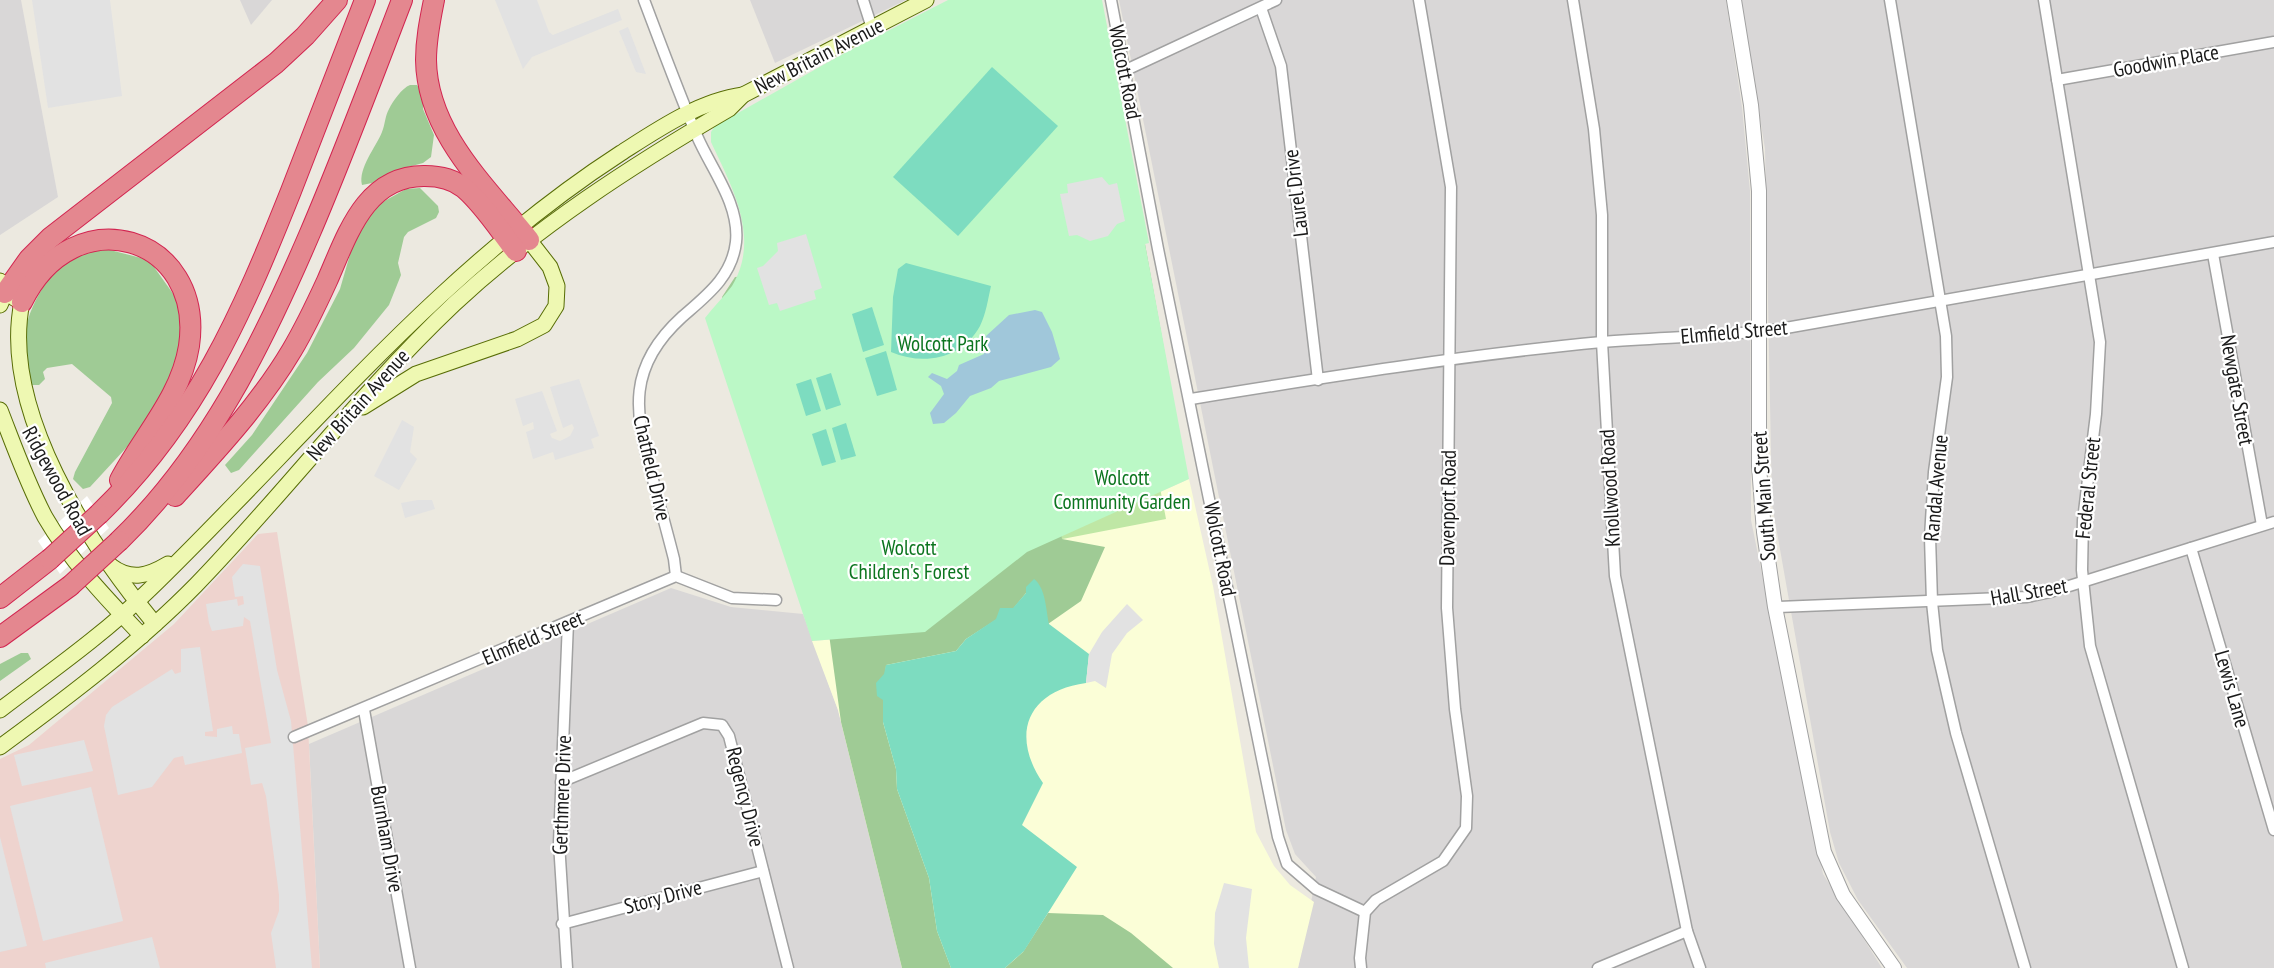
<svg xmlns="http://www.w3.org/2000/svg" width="2274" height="968" viewBox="0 0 2274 968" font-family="'PT Sans Narrow',sans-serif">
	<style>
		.residential { fill: #d9d7d7 }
		.commercial { fill: #eed3ce }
		.education { fill: #fbfed7 }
		.grass { fill: #bfe7a5 }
		.forest { fill: #9fcb95 }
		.park { fill: #bbf8c6 }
		.pitch { fill: #7ddcc0 }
		.parking { fill: #e2e2e2 }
		.water { fill: #a0c7da }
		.pier { fill: #fff }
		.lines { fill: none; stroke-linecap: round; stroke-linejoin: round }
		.minor-casing { stroke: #a1a1a1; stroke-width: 13 }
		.tertiary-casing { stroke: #a1a1a1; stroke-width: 16 }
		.secondary-casing { stroke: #586d06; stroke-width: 17 }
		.motorway-casing { stroke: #d22550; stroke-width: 22 }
		.minor { stroke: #fff; stroke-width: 10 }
		.tertiary { stroke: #fff; stroke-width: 14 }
		.secondary { stroke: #eef8b2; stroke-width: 15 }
		.motorway { stroke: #e4878f; stroke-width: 20 }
		.motorway-bridge-casing { stroke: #d22550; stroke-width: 22; stroke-linecap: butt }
		.motorway-bridge { stroke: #e4878f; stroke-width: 20 }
		.labels { text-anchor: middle; stroke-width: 4.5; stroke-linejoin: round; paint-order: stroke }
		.street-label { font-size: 21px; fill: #1a1a1a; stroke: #fff }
		.park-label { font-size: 21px; fill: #0c751f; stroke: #fff }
	</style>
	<rect width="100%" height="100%" fill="#ece9e0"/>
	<g class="residential">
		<path d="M 0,0 L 21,0 L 58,197 L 0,235 Z"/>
		<path d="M 240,0 L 272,0 L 251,25 Z"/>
		<path d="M 750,0 L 906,0 L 775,63 Z"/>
		<path d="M 1119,0 L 1726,0 L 1742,107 L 1750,191 L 1751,520 L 1823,874 L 1882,968 L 1298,968 L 1316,877 L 1295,854 L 1286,830 Z"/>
		<path d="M 1741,0 L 2274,0 L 2274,968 L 1907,968 L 1858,900 L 1839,863 L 1830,832 L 1772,504 L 1765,149 Z"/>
		<path d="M 671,588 L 731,607 L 803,614 L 838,710 L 902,968 L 320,968 L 309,744 Z"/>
	</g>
	<path class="commercial" d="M 277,532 L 308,726 L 320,968 L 0,968 L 0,759 L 29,745 L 174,624 L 258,534 Z"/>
	<path class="education" d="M 1189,479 L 1213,586 L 1256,832 L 1274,866 L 1290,885 L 1314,902 L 1298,968 L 902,968 L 838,710 L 812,641 L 925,632 L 1027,552 Z"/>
	<path class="grass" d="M 1152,446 L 1166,519 L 1052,541 Z"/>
	<g class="forest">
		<path d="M 410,85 L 417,85 L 424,96 L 423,109 L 434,135 L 431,157 L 423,163 L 393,171 L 372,183 L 362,185 C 358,168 376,147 382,132 C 385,125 385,116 389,109 C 393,101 402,88 410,85 Z"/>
		<path d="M 420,188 L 438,206 L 439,212 L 436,218 L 408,232 L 404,237 L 398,263 L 401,275 L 389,305 L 354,348 L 318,382 L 239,470 L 231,473 L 225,465 L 252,435 L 307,353 L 340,289 L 353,244 L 372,208 L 406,189 Z"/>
		<path d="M 1145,244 L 1178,426 L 1058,516 L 1062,539 L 1105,547 L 1081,601 L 1048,624 L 1026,593 L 1013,609 L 966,639 L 956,651 L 886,665 L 883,722 L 896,769 L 897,789 L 929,878 L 937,931 L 951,968 L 902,968 L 841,722 L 828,627 L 722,297 L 735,277 Z"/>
		<path d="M 93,250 L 110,250 L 149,260 L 179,302 L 182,341 L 171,378 L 138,435 L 90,487 L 83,489 L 73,479 L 75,472 L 112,403 L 111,397 L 72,364 L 47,368 L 43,372 L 45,379 L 39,385 L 30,385 C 10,347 34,284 68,261 C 75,255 85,253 93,250 Z"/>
		<path d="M 21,653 L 28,653 L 31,659 L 0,681 L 0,664 Z"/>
		<path d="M 1048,913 L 1103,915 L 1131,933 L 1173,968 L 1005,968 L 1023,952 Z"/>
	</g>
	<path class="park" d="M 948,0 L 1102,0 L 1149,243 L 1145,244 L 1189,479 L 1027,552 L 925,632 L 812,641 L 705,318 C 713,307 724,297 732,286 C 761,238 732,187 711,142 L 711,132 L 715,126 L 839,56 Z"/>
	<g class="pitch">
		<path d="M 992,67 L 1058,126 L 958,236 L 893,177 Z"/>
		<path d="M 906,263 L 991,286 C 988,299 986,314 980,326 C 962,359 924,366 891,352 L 893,297 L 898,269 Z"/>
		<path d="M 872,307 L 884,345 L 863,352 L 852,314 Z"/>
		<path d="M 886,351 L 897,390 L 877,396 L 865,358 Z"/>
		<path d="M 831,373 L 841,405 L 826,410 L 816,378 Z"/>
		<path d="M 811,379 L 821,411 L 806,416 L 796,384 Z"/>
		<path d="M 846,423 L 856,456 L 841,460 L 832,428 Z"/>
		<path d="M 826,429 L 836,462 L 822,466 L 812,434 Z"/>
		<path d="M 1034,579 C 1046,588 1046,611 1049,624 L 1089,654 L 1086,683 C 1027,691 1010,735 1043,783 L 1022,825 L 1077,867 L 1024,951 L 1005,968 L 951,968 L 937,931 L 929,878 L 897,789 L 896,769 L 883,722 L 883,700 L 877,696 L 876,683 L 884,674 L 886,665 L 956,651 L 966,639 L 996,619 L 1000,608 L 1013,608 L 1026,593 L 1026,587 Z"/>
	</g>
	<g class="parking">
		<path d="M 32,0 L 110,0 L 122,96 L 48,108 Z"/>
		<path d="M 495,0 L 537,0 L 549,32 L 553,35 L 618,9 L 622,20 L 532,57 L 523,69 Z"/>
		<path d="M 628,27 L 646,74 L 636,72 L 619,31 Z"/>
		<path d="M 1102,177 L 1109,185 L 1117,183 L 1125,221 L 1117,224 L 1108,236 L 1090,241 L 1077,235 L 1069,236 L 1060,194 L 1068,193 L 1067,184 Z"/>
		<path d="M 806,234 L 822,288 L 814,291 L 816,299 L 780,311 L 777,303 L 769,305 L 757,268 L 763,266 L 778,251 L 777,243 Z"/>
		<path d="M 579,379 L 599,436 L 591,439 L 594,448 L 555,460 L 553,452 L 533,459 L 526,432 L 534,429 L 533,422 L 523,426 L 515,399 L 542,391 L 557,431 L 550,434 L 552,438 L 560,441 L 570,436 L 574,428 L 572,424 L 563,428 L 550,387 Z"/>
		<path d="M 402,420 L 414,427 L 410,452 L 417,459 L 399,490 L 374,476 Z"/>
		<path d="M 418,500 L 432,500 L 435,509 L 405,518 L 401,503 Z"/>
		<path d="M 243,564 L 260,566 L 277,670 L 291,721 L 312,968 L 276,968 L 271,933 L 279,911 L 279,895 L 266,796 L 262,783 L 251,785 L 245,748 L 271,743 L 250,621 L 244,617 L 243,626 L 212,631 L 209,623 L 206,604 L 237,599 L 238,606 L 244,604 L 243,596 L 235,597 L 232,577 Z"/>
		<path d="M 1127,604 L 1143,620 L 1127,633 L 1112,654 L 1106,688 L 1095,681 L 1086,683 L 1089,654 L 1102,632 Z"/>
		<path d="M 200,647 L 213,731 L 205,732 L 205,736 L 217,737 L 217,729 L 232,726 L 233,734 L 239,734 L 242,753 L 185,765 L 183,756 L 174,758 L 152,787 L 118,795 L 104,726 L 106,715 L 112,707 L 172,669 L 175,674 L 181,672 L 181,649 Z"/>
		<path d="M 84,740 L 93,771 L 22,786 L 14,755 Z"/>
		<path d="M 91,787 L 123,921 L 43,941 L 10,806 Z"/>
		<path d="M 0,837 L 27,946 L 0,952 Z"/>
		<path d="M 1224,883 L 1252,889 L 1246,938 L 1249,968 L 1219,968 L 1214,944 L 1215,913 Z"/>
		<path d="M 152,937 L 160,968 L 46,968 L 45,963 Z"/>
	</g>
	<path class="water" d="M 1035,310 L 1042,312 L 1052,332 L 1060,359 L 1051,367 L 999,381 L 991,388 L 970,396 L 956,413 L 944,423 L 933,424 L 930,413 L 944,394 L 941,386 L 928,377 L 932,373 L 947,379 L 957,371 L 959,365 L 984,354 L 986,336 L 1009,315 Z"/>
	<path class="pier" d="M 87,496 L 109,528 L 60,574 L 38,541 Z"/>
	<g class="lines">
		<g class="minor-casing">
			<g id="minor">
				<path d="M 644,0 C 661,45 678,91 697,136 C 711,169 740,204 736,242 C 732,277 706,296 682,317 C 627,367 634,411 652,476 C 659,503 667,531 674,559 L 676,576"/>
				<path d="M 863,0 L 872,28"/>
				<path d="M 1111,0 L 1158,249 L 1278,837 L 1287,864 L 1316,889 L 1365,912"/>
				<path d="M 1573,0 L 1594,129 L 1602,215 L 1602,342 L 1615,576 L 1687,931 L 1700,968"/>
				<path d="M 1890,0 L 1946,336 L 1947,377 L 1934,472 L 1930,537 L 1932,602 L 1937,650 L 1956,733 L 2025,968"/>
				<path d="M 2044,0 L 2100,342 L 2096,414 L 2083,520 L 2082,570 L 2090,646 L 2183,968"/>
				<path d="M 1261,8 L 1281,66 L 1318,380"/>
				<path d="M 1126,70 L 1276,0"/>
				<path d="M 2057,80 L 2274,42"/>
				<path d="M 2213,254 L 2262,525"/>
				<path d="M 1191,399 C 1327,377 1465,355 1602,342 C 1661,337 1721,337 1780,329 L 2274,242"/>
				<path d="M 2191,548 L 2274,830"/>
				<path d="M 1775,607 L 2027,597 L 2050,592 L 2274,522"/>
				<path d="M 364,710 L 410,968"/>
				<path d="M 294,737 L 676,576 L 732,598 L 776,600"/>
				<path d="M 561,782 L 703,723 L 722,725 L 729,736 L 788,968"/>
				<path d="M 562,924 L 763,871"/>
				<path d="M 567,968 L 559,843 L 568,622"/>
				<path d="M 1361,968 L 1360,958 L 1365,912 L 1376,900 L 1443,861 L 1466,828 L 1467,796 L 1455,709 L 1447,608 L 1451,187 L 1419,0"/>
				<path d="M 1598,968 L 1687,931"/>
			</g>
		</g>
		<g class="tertiary-casing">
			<path id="tertiary" d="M 1734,0 L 1751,105 L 1759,191 L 1759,466 L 1764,532 L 1775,607 L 1824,852 L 1843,895 L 1894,968"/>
		</g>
		<g class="secondary-casing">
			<g id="secondary">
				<path d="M 0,281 L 5,293 L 0,305"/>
				<path d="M 14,298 L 22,302 C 0,410 90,546 155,624"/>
				<path d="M 363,407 L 416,374 L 517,339 L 544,325 L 556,306 L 557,286 L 550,267 L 529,240"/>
				<path d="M 0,410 C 14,446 27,483 45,517 C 71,562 107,599 142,636"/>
				<path d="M 111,566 C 131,581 148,576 168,564"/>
				<path d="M 0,710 C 50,672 103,635 148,591 C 304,440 437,272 621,153 C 657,130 699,101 743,95"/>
				<path d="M 0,747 C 68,697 137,645 196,585 C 284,494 361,392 454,304 C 537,227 631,166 729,109 L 743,95 L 926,0"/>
			</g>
		</g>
		<g class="motorway-casing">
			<g id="motorway">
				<path d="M 434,0 C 430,20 426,39 426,60 C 427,133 486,186 529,240"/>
				<path d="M 5,293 L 29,259 L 50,238 L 276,63 L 305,36 L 337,0"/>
				<path d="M 22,302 C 74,195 205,236 189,346 C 181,397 143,436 120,480"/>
				<path d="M 175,496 C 217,450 260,404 292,350 C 305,328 316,305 327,281 C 347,236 365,175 425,176 C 439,176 453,179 464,188 C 484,205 500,231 516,251"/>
				<path d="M 99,514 C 196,420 242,314 291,191 C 316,128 340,64 365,0"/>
				<path d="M 119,541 C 208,455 262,345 310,233 C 343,156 372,78 402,0"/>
				<path d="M 0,598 L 50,559"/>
				<path d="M 0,637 L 70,586"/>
			</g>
		</g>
		<use href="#minor" class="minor"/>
		<use href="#tertiary" class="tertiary"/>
		<use href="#secondary" class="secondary"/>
		<use href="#motorway" class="motorway"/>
		<g class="motorway-bridge-casing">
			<g id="motorway-bridge">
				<path d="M 50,559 L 99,514"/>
				<path d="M 70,586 L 119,541"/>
			</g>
		</g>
		<use href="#motorway-bridge" class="motorway-bridge"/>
	</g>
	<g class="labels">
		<g class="street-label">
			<text transform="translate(819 56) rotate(-27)" y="7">New Britain Avenue</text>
			<text transform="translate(2166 61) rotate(-10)" y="7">Goodwin Place</text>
			<text transform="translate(1125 72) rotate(79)" y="7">Wolcott Road</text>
			<text transform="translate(1296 193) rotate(-97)" y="7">Laurel Drive</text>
			<text transform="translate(1734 332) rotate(-5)" y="7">Elmfield Street</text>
			<text transform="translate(2237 390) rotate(80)" y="7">Newgate Street</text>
			<text transform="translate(358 405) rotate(-48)" y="7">New Britain Avenue</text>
			<text transform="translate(652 468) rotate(77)" y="7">Chatfield Drive</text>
			<text transform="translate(57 481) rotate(61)" y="7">Ridgewood Road</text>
			<text transform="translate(1610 488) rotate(-93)" y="7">Knollwood Road</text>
			<text transform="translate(1936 488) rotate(-85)" y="7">Randal Avenue</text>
			<text transform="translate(2088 488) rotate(-84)" y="7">Federal Street</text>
			<text transform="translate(1764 496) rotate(-94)" y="7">South Main Street</text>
			<text transform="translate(1448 508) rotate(-89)" y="7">Davenport Road</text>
			<text transform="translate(1220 549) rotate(79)" y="7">Wolcott Road</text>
			<text transform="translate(2029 592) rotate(-10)" y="7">Hall Street</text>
			<text transform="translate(533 638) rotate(-23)" y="7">Elmfield Street</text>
			<text transform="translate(2232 689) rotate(74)" y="7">Lewis Lane</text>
			<text transform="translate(562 795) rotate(-88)" y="7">Gerthmere Drive</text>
			<text transform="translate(745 797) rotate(76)" y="7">Regency Drive</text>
			<text transform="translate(387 839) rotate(80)" y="7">Burnham Drive</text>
			<text transform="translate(663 897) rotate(-15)" y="7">Story Drive</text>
		</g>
		<g class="park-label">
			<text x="943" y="351">Wolcott Park</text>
			<text x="1122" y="485">Wolcott<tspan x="1122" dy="24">Community Garden</tspan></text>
			<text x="909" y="555">Wolcott<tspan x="909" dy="24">Children's Forest</tspan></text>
		</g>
	</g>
</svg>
